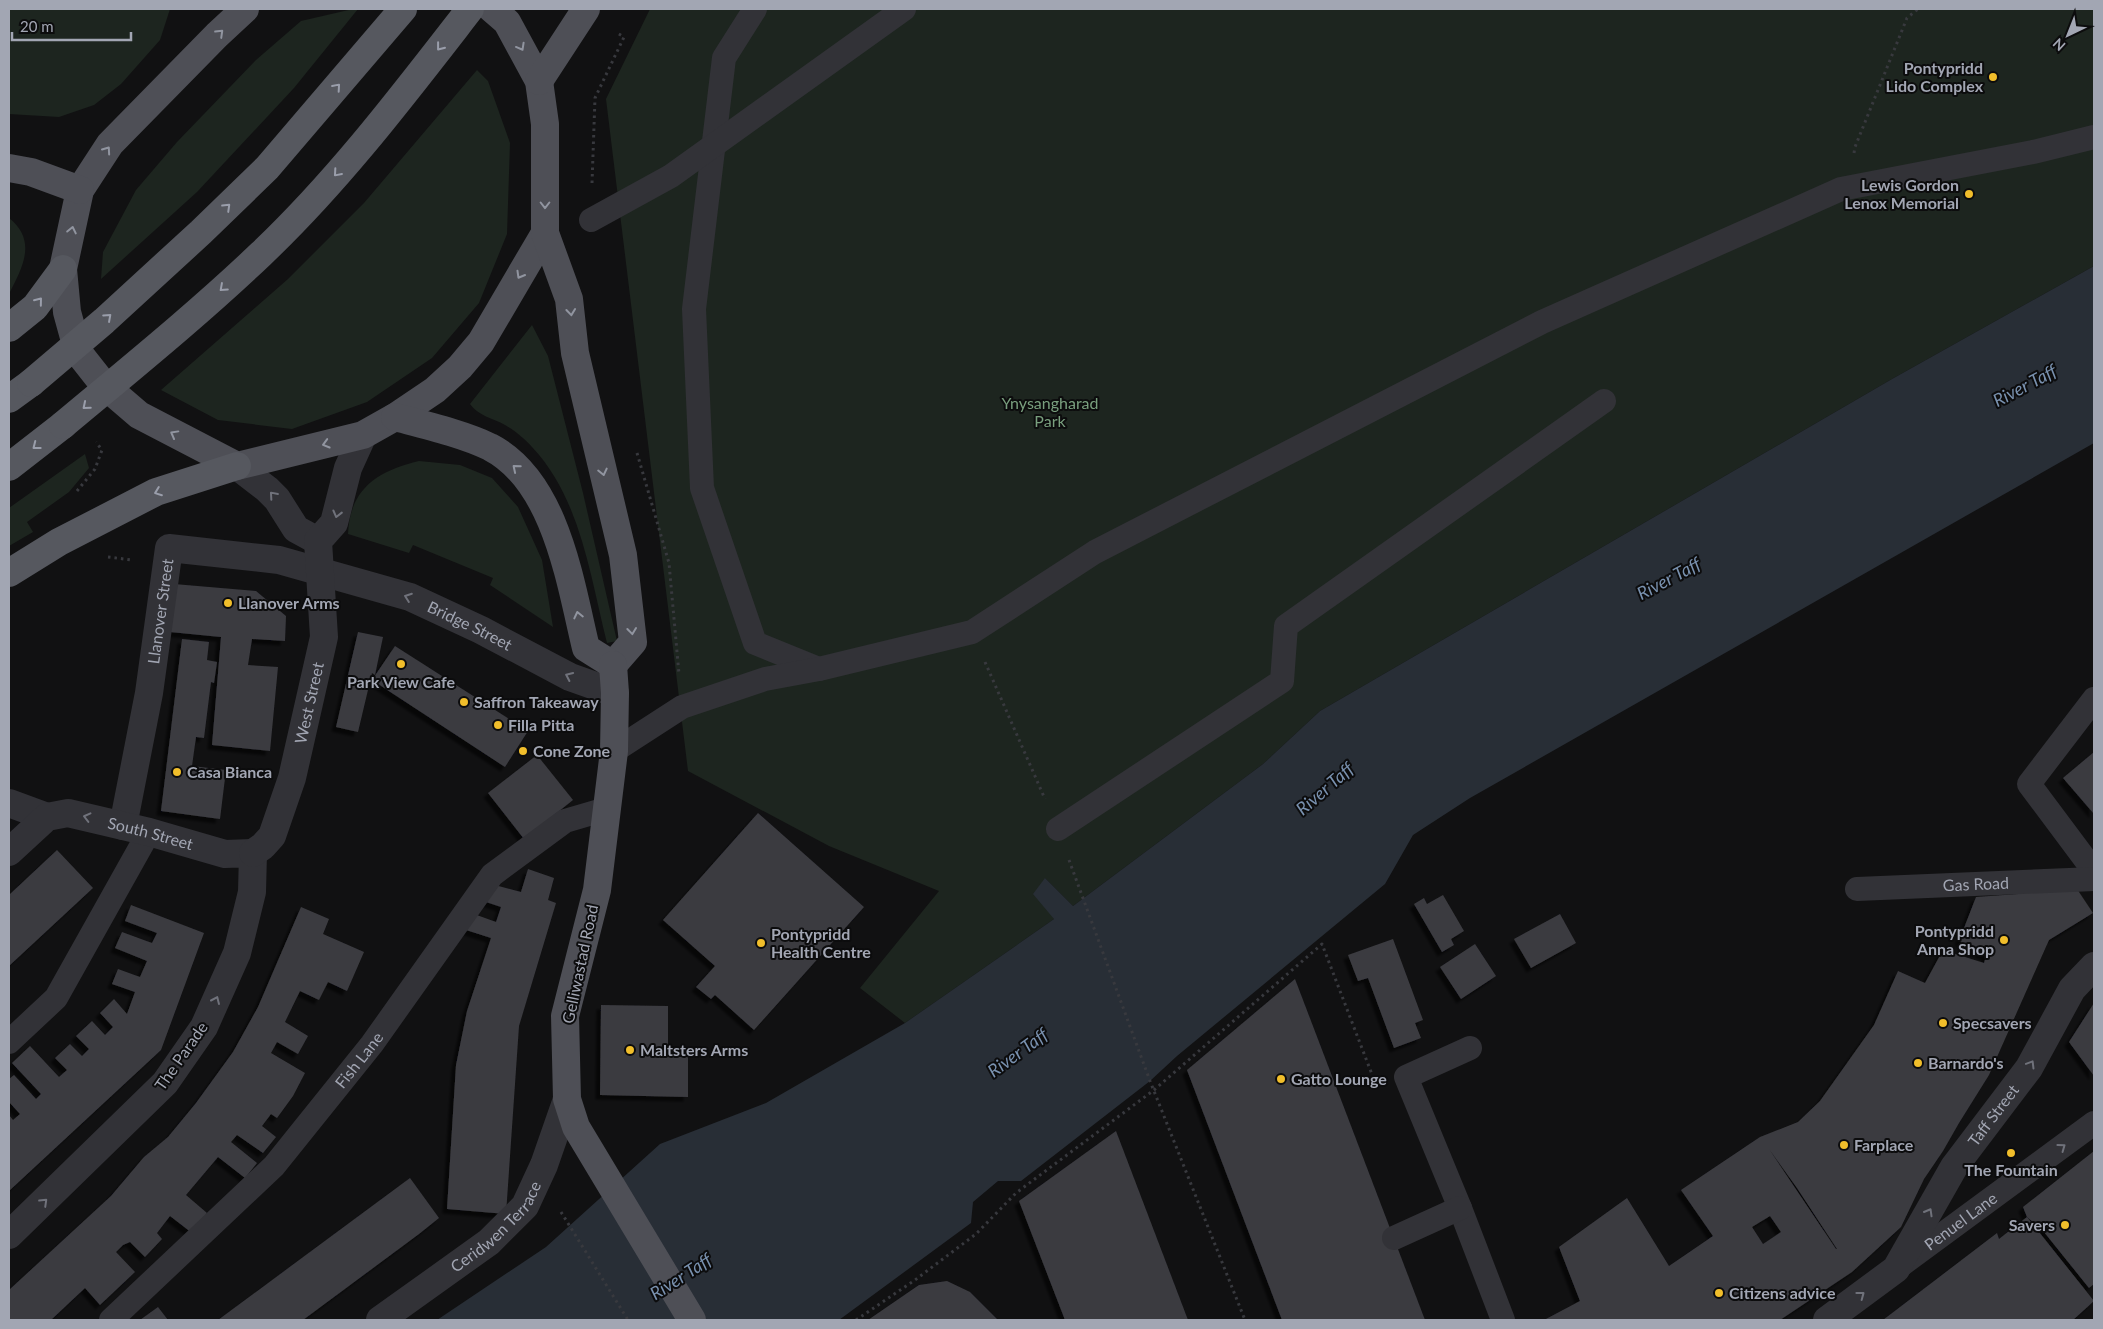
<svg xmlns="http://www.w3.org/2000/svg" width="2103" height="1329" viewBox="0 0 2103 1329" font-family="Lato,sans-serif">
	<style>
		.green { fill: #1d251f }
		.water { fill: #282e36 }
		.building { fill: #3b3b40; fill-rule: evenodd; filter: url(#shadow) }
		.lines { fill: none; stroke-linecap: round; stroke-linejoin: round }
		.path { stroke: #38393e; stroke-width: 3; stroke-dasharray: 2.5 4; stroke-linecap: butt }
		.service { stroke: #323237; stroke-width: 24 }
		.pedestrian { stroke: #323237; stroke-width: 28 }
		.minor { stroke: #323237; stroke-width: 28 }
		.tertiary { stroke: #323237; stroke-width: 28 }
		.primary { stroke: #4e4f56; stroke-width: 28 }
		.trunk { stroke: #56585f; stroke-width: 28 }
		.trunk-bridge { stroke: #56585f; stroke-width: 28 }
		.oneway { stroke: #9195a0 }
		.oneway2 { stroke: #9a9eab }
		.oneway3 { stroke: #70727b }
		.poi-dot { fill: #f1be2b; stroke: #0c0c0d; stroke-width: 2 }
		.labels { text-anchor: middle; stroke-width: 4; stroke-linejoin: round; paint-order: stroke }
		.poi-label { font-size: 16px; font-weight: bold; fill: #a2a6b3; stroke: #0c0c0d; text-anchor: start }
		.park-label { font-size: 16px; fill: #799f7e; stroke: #0c0c0d }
		.street-label { font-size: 16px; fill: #a2a6b3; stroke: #0c0c0d }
		.water-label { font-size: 18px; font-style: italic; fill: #7991af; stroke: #0c0c0d }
	</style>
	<defs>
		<filter id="shadow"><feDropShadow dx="-4.5" dy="4.5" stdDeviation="1" flood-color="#0009"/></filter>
	</defs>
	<rect width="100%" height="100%" fill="#111112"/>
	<g class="green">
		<path d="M 9,9 L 170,9 L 160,40 L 121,84 L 94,105 L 59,117 L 9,114 Z"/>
		<path d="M 353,9 L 358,9 L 294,88 L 197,192 L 101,279 L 103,252 L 136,190 L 177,142 L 256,60 L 301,21 Z"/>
		<path d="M 650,9 L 2094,9 L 2094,266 L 1892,379 L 1320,711 L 1263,764 L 1073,906 L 1045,878 L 1054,919 L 905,1023 L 860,988 L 939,891 L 829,846 L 688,771 L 606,99 Z"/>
		<path d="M 477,70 L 488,81 L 510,143 L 507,234 L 479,303 L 432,358 L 367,402 L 292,429 L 218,420 L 161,390 L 288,279 L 364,203 Z"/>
		<path d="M 9,218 C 38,241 22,268 9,294 Z"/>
		<path d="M 532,325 L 548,356 L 583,493 L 617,641 L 607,643 C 590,576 581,499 532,447 C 525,439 514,430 505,425 C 493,418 478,416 470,404 Z"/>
		<path d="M 85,454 L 89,468 L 69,492 L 27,522 L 33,532 L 9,546 L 9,508 Z"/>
		<path d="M 419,461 L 460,465 L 492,478 L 518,507 L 542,560 L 553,627 L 490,585 L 493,578 L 413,545 L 409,553 L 348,534 C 350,488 378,471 419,461 Z"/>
	</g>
	<path class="water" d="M 2094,266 L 2094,443 L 1470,798 L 1413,835 L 1385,884 L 1177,1056 L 1150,1081 L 1021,1181 L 998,1181 L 973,1202 L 971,1223 L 839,1320 L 437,1320 L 546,1247 L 660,1144 L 766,1103 L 905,1023 L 1054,919 L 1033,894 L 1045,878 L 1073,906 L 1263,764 L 1320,711 L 1892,379 Z"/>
	<g class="building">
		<path d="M 174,584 L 256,591 L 286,616 L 285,641 L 252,639 L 248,665 L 278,667 L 270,751 L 212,745 L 221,637 L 170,632 Z"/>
		<path d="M 358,632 L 383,637 L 375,675 L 372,673 L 358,732 L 336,727 Z"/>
		<path d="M 182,639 L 209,642 L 207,660 L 217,662 L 214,683 L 211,682 L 204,738 L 196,737 L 192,766 L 226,770 L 220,819 L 161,811 Z"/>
		<path d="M 395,646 L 528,731 L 505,767 L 372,680 Z"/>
		<path d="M 2094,752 L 2094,814 L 2063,778 Z"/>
		<path d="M 537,755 L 573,800 L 524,839 L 488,793 Z"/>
		<path d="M 758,813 L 864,907 L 754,1030 L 715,995 L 711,999 L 696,987 L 715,966 L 663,920 Z"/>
		<path d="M 57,850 L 93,888 L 9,966 L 9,895 Z"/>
		<path d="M 528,869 L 554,878 L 548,900 L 556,903 L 519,1026 L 506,1214 L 447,1209 L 456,1065 L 467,1011 L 491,938 L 466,930 L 474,914 L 496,922 L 501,907 L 483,901 L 491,884 L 521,892 Z"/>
		<path d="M 2075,886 L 2093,913 L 2049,940 L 1989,1075 L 1959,1123 L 1943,1151 L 1924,1179 L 1901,1227 L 1852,1272 L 1780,1320 L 1544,1320 L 1580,1301 L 1559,1247 L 1627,1198 L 1669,1266 L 1713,1236 L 1681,1190 L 1760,1137 L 1798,1122 L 1820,1101 L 1874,1025 L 1898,971 L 1925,983 L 1943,950 L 1984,963 L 1986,956 L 1959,941 L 1976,897 L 2018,894 ZM 1769,1149 L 1797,1188 L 1837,1249 L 1836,1249 ZM 1770,1216 L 1781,1232 L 1763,1244 L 1752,1227 Z"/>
		<path d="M 1443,895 L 1464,931 L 1451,939 L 1454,945 L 1442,952 L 1414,904 L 1424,898 L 1427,904 Z"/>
		<path d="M 131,905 L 204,933 L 161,1050 L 9,1191 L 9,1115 L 13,1120 L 20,1114 L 9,1102 L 9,1079 L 14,1075 L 36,1099 L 41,1094 L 12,1063 L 30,1046 L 59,1077 L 67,1070 L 55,1058 L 70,1044 L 82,1056 L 89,1049 L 76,1036 L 92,1021 L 105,1035 L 113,1027 L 100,1013 L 114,999 L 127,1014 L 135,992 L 112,984 L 118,969 L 140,977 L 147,961 L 115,948 L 122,932 L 152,943 L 157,933 L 125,921 Z"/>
		<path d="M 301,907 L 329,919 L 323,934 L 364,952 L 347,991 L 328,982 L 319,1000 L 300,991 L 285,1022 L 308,1036 L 298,1054 L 277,1042 L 271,1053 L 305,1073 L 293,1096 L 277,1118 L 271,1114 L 262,1126 L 276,1137 L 263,1153 L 237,1135 L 231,1142 L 257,1163 L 245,1178 L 218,1157 L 186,1195 L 207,1213 L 192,1233 L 170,1216 L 157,1233 L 162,1239 L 145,1257 L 130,1242 L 123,1245 L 116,1252 L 135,1272 L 100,1305 L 85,1288 L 51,1320 L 9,1320 L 9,1290 L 111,1196 L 144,1157 L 168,1137 L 196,1103 L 233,1052 L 258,1007 Z"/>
		<path d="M 1560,914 L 1576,943 L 1531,968 L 1514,939 Z"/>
		<path d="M 1393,939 L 1423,1020 L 1415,1023 L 1421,1038 L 1394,1048 L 1368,978 L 1358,981 L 1348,955 Z"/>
		<path d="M 1475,944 L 1496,976 L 1461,999 L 1440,967 Z"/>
		<path d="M 1295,979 L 1425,1320 L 1282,1320 L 1187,1070 Z"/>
		<path d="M 2094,1003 L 2094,1076 L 2069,1042 Z"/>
		<path d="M 601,1005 L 668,1006 L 668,1057 L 688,1057 L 688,1097 L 600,1095 Z"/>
		<path d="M 1116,1131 L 1188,1320 L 1065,1320 L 1019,1201 Z"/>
		<path d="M 2094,1151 L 2094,1284 L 2089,1288 L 2044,1232 L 2027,1217 L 2023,1207 Z"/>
		<path d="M 410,1178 L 439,1218 L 419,1234 L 303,1320 L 218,1320 Z"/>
		<path d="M 2027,1217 L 2094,1301 L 2073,1320 L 1883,1320 L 1997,1233 L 1999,1239 Z"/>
		<path d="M 947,1281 L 970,1292 L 998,1320 L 868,1320 L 919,1285 Z"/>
		<path d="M 158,1307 L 168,1320 L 140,1320 Z"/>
	</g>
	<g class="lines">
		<g class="path">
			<path d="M 1854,153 L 1855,147 L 1907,18 L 1918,9"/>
			<path d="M 592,183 L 595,98 L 624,37 L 617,33"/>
			<path d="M 637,453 L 669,563 L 679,674"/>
			<path d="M 77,491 L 95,469 L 102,450 L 96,442"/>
			<path d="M 108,557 L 132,560"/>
			<path d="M 985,662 L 1045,799"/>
			<path d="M 1069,860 L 1150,1081 L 1245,1320"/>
			<path d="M 561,1212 L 628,1320"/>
			<path d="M 856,1320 L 915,1280 L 976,1234 L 1016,1193 L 1154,1090 L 1322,944 L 1373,1077"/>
		</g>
		<g class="service">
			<path d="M 755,9 L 724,58 L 694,309 L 702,488 L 755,643 L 819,669"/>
			<path d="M 591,220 L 671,176 L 904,9"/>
			<path d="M 2094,699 L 2029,784 L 2094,871"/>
			<path d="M 614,751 L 682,707 L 765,679 L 819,669 L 972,632 L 1095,552 L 1542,322 L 1841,189 L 2033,152 L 2094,137"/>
			<path d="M 1058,829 L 1282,681 L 1286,626 L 1604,401"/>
			<path id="s1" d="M 1857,889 L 2094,879"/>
			<path d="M 9,1042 L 56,998 L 149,832"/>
			<path d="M 1470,1048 L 1406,1077 L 1460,1208 L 1503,1320"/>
			<path d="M 1394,1238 L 1460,1208"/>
			<path id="s2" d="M 1897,1268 L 2094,1123"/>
			<path id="s3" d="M 111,1320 L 274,1166 L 372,1044 L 492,875 L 565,821 L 606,809"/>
		</g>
		<path class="pedestrian" id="s4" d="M 1827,1320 L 1896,1269 L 1954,1167 L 2029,1068 L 2072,989 L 2094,966"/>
		<g class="minor">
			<path d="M 9,803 L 47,817"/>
			<path id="s5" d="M 123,826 L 149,693 L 169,548 L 279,560 L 410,597 L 481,630 L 570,677 L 615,693"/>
			<path id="s6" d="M 9,852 L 47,817 L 68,813 L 149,832 L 225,854 L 253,853 L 252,892 L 237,953 L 204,1027 L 165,1083 L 9,1235"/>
			<path id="s7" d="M 380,1320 L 489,1242 L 525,1206 L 544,1165 L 567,1099"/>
		</g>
		<g class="tertiary">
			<path d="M 237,466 L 267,489 L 277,499 L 296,529 L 318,541"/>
			<path id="s8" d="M 253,853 L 263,846 L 272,836 L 292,778 L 324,637 L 318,541 L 334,523 L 348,468 L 363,435"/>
		</g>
		<g class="primary">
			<path d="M 245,9 L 217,35 L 110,144 L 80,190 L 63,269 L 67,312 L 78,352 L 104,385 L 139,415 L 237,466 L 363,435 L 395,417 L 435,390 L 460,367 L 481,342 L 545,233"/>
			<path d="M 492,9 L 507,22 L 539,81 L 545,124 L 545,233 L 569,299 L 575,353 L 623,555 L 633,642 L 613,665"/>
			<path d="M 539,81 L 586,9"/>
			<path d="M 9,168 L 31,172 L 80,190"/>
			<path d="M 395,417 C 425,425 463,434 490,447 C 556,481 570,582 586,648 L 613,665"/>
			<path d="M 613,665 L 615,693 L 614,751 L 597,890 L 565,1016 L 567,1099 L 576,1127 L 692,1320"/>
		</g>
		<g class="trunk">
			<path d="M 9,328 L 35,307 L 63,269"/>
			<path d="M 9,399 L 31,383"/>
			<path d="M 9,467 L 63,425"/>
			<path d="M 9,573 L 59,542 L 156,492 L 237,466"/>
		</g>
		<g class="trunk-bridge">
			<path d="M 31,383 L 104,321 L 201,232 L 267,168 L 403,9"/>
			<path d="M 63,425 C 130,369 198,314 261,254 C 339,180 404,94 470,9"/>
		</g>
	</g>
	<defs><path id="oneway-chevron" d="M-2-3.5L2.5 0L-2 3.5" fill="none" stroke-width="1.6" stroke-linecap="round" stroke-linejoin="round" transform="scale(1.25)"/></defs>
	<g class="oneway">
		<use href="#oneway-chevron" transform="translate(220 33) rotate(-44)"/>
		<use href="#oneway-chevron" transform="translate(521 47) rotate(61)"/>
		<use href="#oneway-chevron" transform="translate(107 150) rotate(-55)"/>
		<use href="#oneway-chevron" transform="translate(545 205) rotate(90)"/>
		<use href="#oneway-chevron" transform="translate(72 230) rotate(-78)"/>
		<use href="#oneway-chevron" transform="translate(520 275) rotate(120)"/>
		<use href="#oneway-chevron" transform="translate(571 312) rotate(84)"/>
		<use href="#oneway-chevron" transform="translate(174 434) rotate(-151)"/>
		<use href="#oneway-chevron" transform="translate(326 444) rotate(164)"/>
		<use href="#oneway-chevron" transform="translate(516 468) rotate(-140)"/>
		<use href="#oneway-chevron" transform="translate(603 472) rotate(77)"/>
		<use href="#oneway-chevron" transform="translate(578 615) rotate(-103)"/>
		<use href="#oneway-chevron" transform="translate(632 631) rotate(83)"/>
	</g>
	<g class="oneway2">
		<use href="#oneway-chevron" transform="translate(440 47) rotate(128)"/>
		<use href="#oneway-chevron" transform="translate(337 87) rotate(-49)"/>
		<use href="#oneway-chevron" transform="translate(337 173) rotate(131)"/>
		<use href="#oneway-chevron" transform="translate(227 207) rotate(-44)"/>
		<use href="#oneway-chevron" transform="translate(223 288) rotate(138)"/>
		<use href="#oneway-chevron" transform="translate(39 301) rotate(-51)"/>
		<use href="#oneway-chevron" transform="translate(108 317) rotate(-42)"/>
		<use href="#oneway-chevron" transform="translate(86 406) rotate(140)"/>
		<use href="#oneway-chevron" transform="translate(36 446) rotate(142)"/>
		<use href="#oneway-chevron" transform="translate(158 492) rotate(159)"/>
	</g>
	<g class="oneway3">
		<use href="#oneway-chevron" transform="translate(273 495) rotate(-131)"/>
		<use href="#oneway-chevron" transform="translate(337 514) rotate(104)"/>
		<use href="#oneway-chevron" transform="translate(408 597) rotate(-160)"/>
		<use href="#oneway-chevron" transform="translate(569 676) rotate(-155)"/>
		<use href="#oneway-chevron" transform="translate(87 817) rotate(-166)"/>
		<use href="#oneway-chevron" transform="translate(216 1000) rotate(-66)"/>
		<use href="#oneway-chevron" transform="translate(2031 1064) rotate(-59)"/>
		<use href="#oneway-chevron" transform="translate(2062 1147) rotate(-36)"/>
		<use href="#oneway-chevron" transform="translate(44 1202) rotate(-44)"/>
		<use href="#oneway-chevron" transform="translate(1929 1212) rotate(-60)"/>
		<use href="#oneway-chevron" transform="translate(1861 1295) rotate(-37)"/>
	</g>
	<g class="poi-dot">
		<circle cx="1993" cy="77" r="5"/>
		<circle cx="1969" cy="194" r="5"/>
		<circle cx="228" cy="603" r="5"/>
		<circle cx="401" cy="664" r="5"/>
		<circle cx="464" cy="702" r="5"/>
		<circle cx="498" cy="725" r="5"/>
		<circle cx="523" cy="751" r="5"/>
		<circle cx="177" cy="772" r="5"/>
		<circle cx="2004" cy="940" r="5"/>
		<circle cx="761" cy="943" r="5"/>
		<circle cx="1943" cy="1023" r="5"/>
		<circle cx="630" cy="1050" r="5"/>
		<circle cx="1918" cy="1063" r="5"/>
		<circle cx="1281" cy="1079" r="5"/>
		<circle cx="1844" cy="1145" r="5"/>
		<circle cx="2011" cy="1153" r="5"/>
		<circle cx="2065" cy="1225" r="5"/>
		<circle cx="1719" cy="1293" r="5"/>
	</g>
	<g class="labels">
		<g class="poi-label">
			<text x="1983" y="74" text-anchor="end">Pontypridd<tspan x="1983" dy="18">Lido Complex</tspan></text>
			<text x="1959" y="191" text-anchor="end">Lewis Gordon<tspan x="1959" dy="18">Lenox Memorial</tspan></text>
			<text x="238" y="609">Llanover Arms</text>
			<text x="401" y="688" text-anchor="middle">Park View Cafe</text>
			<text x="474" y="708">Saffron Takeaway</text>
			<text x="508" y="731">Filla Pitta</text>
			<text x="533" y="757">Cone Zone</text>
			<text x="187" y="778">Casa Bianca</text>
			<text x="1994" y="937" text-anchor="end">Pontypridd<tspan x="1994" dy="18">Anna Shop</tspan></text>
			<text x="771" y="940">Pontypridd<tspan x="771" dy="18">Health Centre</tspan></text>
			<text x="1953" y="1029">Specsavers</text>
			<text x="640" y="1056">Maltsters Arms</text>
			<text x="1928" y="1069">Barnardo's</text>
			<text x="1291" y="1085">Gatto Lounge</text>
			<text x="1854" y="1151">Farplace</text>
			<text x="2011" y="1176" text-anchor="middle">The Fountain</text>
			<text x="2055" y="1231" text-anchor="end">Savers</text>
			<text x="1729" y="1299">Citizens advice</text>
		</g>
		<g class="park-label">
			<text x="1050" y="409">Ynysangharad<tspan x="1050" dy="18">Park</tspan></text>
		</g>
		<g class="street-label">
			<text dy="6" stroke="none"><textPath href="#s5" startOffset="218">Llanover Street</textPath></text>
			<text dy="6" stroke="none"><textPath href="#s5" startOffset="595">Bridge Street</textPath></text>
			<text dy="6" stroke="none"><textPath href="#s8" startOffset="164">West Street</textPath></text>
			<text dy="6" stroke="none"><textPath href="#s6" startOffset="158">South Street</textPath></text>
			<text dy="6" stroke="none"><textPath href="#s1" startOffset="119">Gas Road</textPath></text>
			<text transform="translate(580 964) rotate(-78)" y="6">Gelliwastad Road</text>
			<text transform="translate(181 1056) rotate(-55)" y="6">The Parade</text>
			<text dy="6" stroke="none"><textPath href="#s3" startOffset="360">Fish Lane</textPath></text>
			<text dy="6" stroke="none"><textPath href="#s4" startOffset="268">Taff Street</textPath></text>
			<text dy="6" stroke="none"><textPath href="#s2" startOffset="79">Penuel Lane</textPath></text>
			<text dy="6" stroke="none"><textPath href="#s7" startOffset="150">Ceridwen Terrace</textPath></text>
		</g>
		<g class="water-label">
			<text transform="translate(2025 386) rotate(-28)" y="6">River Taff</text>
			<text transform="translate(1669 579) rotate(-28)" y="6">River Taff</text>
			<text transform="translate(1325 789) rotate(-41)" y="6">River Taff</text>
			<text transform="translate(1018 1053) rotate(-36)" y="6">River Taff</text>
			<text transform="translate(681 1277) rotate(-33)" y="6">River Taff</text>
		</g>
	</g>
	<rect width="2103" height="1329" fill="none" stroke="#a2a6b3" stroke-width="20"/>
	<g transform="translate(2068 35) rotate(223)" stroke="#0c0c0d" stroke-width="4" paint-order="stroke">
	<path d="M0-4L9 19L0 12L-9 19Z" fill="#a2a6b3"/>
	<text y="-8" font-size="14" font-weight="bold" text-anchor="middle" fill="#a2a6b3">N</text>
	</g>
	<path d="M12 32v8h119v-8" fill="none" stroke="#a2a6b3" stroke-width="2.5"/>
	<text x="20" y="32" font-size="15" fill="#a2a6b3" stroke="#0c0c0d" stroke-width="4" paint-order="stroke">20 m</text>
</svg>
